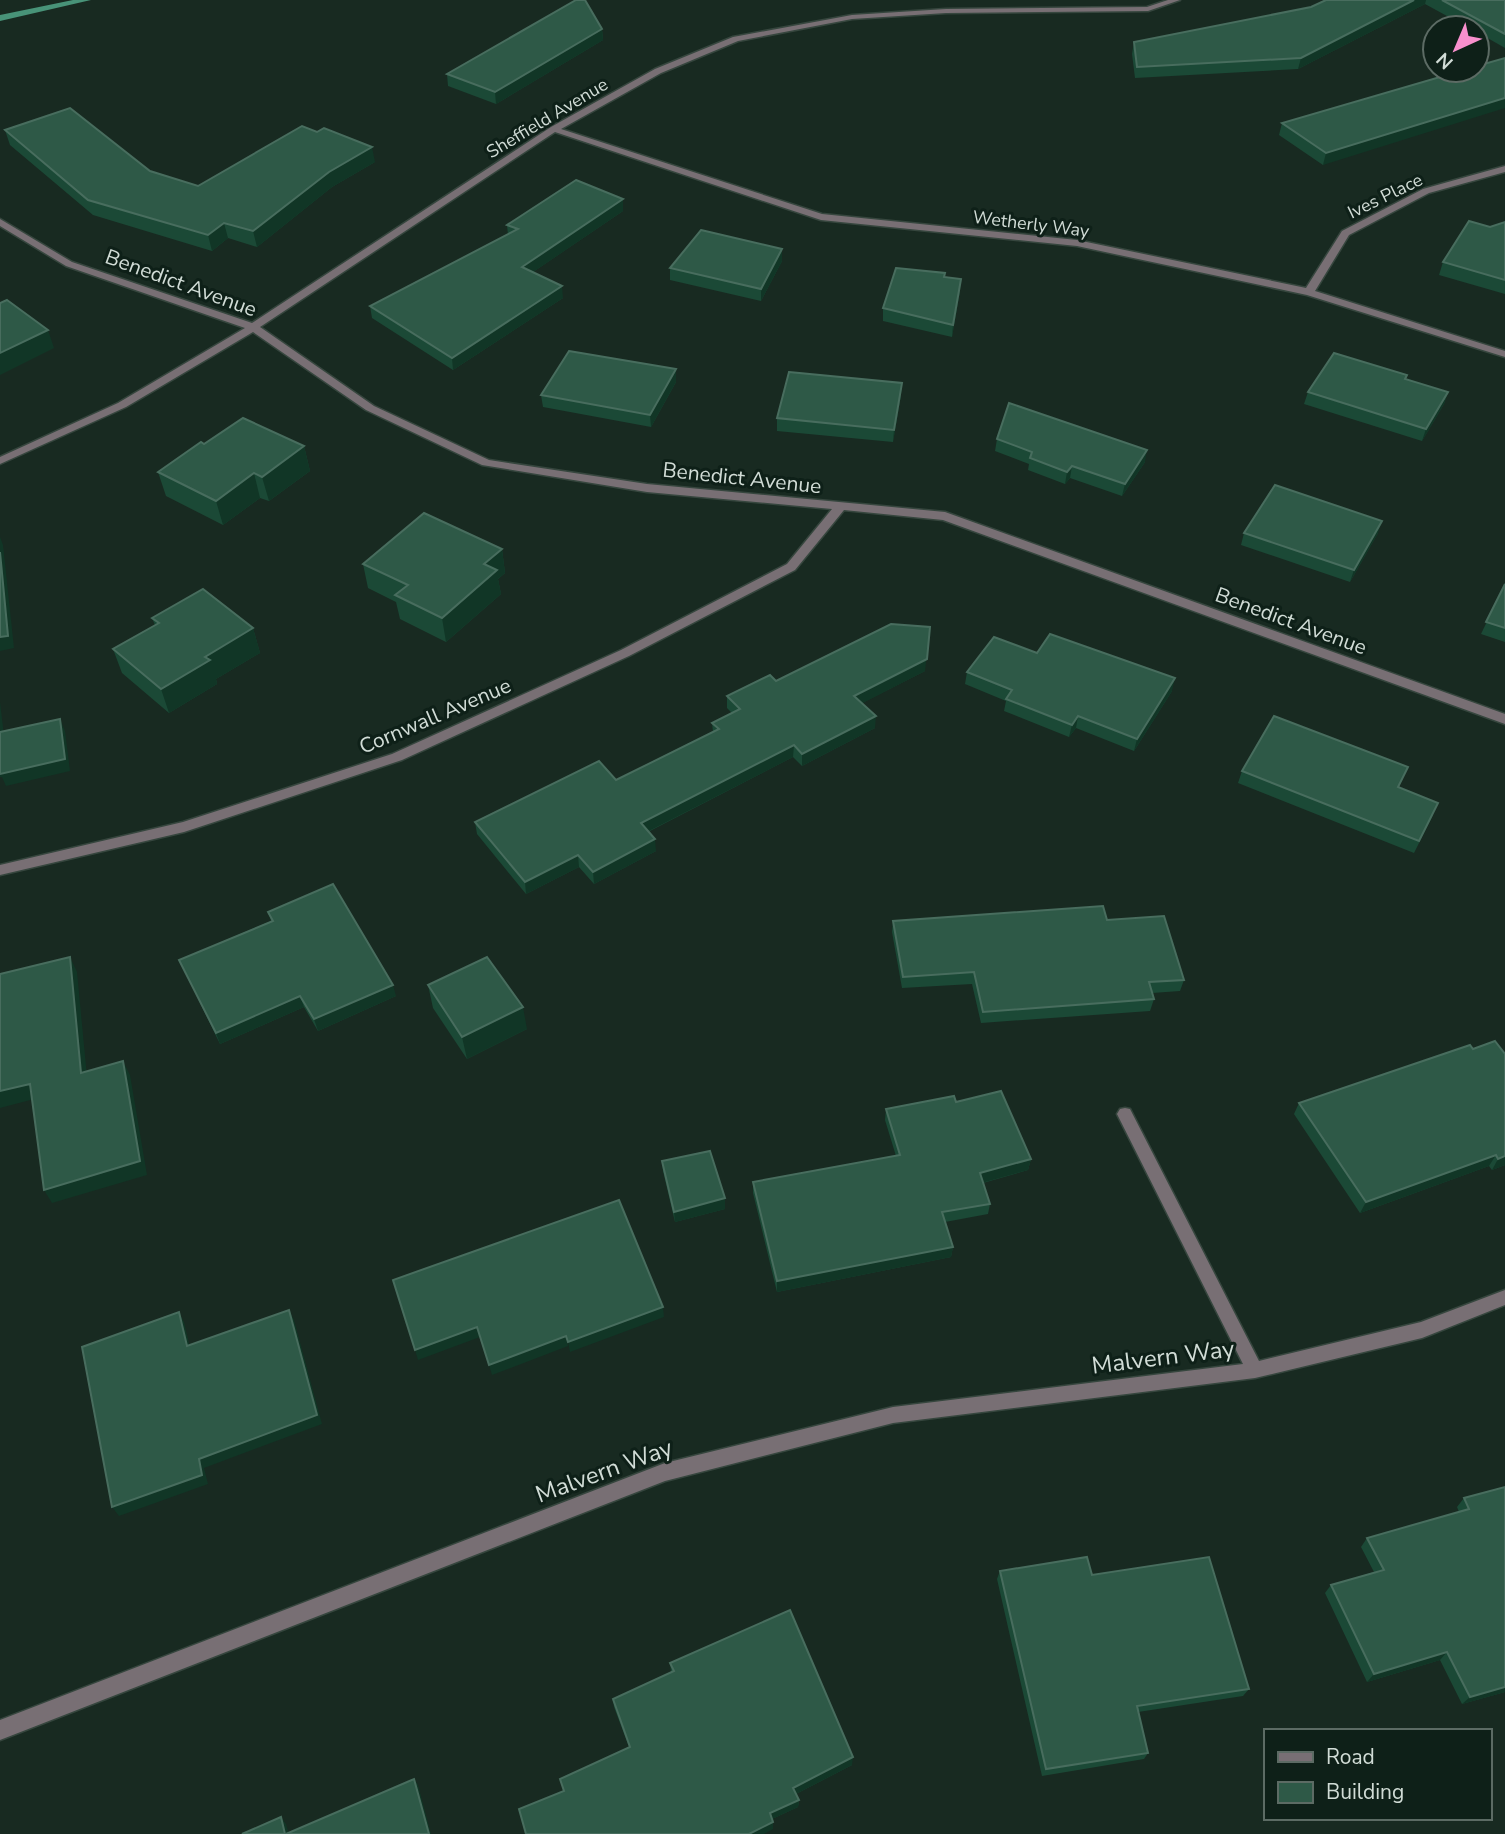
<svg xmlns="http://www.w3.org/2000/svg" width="1505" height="1834" viewBox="0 0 1505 1834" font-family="'Nunito Sans',sans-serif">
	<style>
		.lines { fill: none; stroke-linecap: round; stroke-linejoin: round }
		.stream { fill: #489378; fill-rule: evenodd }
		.minor-casing { stroke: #36463e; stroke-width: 3 }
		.minor { fill: #786f74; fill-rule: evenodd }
		.wall { fill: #1b4936 }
		.shaded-wall { fill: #113626 }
		.building { fill: #2e5947; stroke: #486d5e; stroke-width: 2 }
		.labels { text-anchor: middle; stroke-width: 6; stroke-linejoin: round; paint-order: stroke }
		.far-street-label { font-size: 18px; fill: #d1dcd6; stroke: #0e2018 }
		.street-label { font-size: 21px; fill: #d1dcd6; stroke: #0e2018 }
		.near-street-label { font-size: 24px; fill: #d1dcd6; stroke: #0e2018 }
	</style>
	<rect width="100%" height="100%" fill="#182a21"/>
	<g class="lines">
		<path class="stream" d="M 73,0 L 91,0 L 0,21 L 0,15 Z"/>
		<g class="minor-casing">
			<g id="minor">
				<path d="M 1168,0 L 1180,0 L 1148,11 L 946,13 L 852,19 L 738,41 L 661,73 L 561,129 L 822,214 L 1077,240 L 1306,288 L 1342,231 L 1423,189 L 1505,166 L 1505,172 L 1429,193 L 1349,235 L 1315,291 L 1505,351 L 1505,357 L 1307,295 L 1077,246 L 821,220 L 555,132 L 260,327 L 374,406 L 489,460 L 647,484 L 945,512 L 1505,714 L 1505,724 L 943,520 L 844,510 L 795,570 L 629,656 L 402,760 L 184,832 L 0,875 L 0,865 L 183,822 L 392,754 L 621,650 L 787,564 L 832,509 L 647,492 L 482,465 L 366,410 L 253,332 L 126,407 L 0,464 L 0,457 L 118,403 L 245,328 L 66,266 L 0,226 L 0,219 L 72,262 L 252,323 L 551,127 L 655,69 L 733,37 L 852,15 L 946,9 L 1147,7 Z"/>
				<path d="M 1125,1108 L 1130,1109 L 1259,1361 L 1421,1322 L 1505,1290 L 1505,1305 L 1422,1338 L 1255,1378 L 893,1423 L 665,1481 L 0,1740 L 0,1720 L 665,1463 L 893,1407 L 1243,1364 L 1117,1114 L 1120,1109 Z"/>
			</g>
		</g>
		<use href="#minor" class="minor"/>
	</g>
	<g class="wall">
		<path d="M 1326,0 L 1505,0 L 1505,48 L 1477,32 L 1477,28 L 1469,28 L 1425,4 L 1298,69 L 1135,78 L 1132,54 L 1134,42 L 1311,7 Z"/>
		<path d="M 602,29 L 603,40 L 496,104 L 448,86 L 447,74 Z"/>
		<path d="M 1464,70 L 1323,165 L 1279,135 L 1282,123 Z"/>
		<path d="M 5,130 L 198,186 L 375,162 L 332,187 L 257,247 L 228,238 L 212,251 L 93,215 L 10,145 Z"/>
		<path d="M 623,211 L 533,272 L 563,298 L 453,370 L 372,318 L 370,306 L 508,235 L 507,225 Z"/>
		<path d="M 1505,222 L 1505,294 L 1439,275 L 1443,262 L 1490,227 Z"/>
		<path d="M 782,249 L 782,261 L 761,301 L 670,280 L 670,268 Z"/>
		<path d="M 960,291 L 952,337 L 883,321 L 883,308 Z"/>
		<path d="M 1406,379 L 1448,392 L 1444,404 L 1422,441 L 1304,404 L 1308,392 Z"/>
		<path d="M 676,382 L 651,427 L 543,407 L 541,395 Z"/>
		<path d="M 901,395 L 893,442 L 777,431 L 777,418 Z"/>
		<path d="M 997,439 L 1145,462 L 1122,496 L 1070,478 L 1065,484 L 1028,470 L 1029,464 L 995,451 Z"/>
		<path d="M 304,446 L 310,471 L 269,501 L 260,498 L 223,525 L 166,496 L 158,472 Z"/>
		<path d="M 1244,533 L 1378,533 L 1350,582 L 1241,545 Z"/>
		<path d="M 502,549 L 505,573 L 498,579 L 501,594 L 446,642 L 400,619 L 396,602 L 368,588 L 363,564 Z"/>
		<path d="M 1505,584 L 1505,642 L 1481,634 Z"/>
		<path d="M 152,618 L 253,628 L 260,653 L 216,679 L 217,684 L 169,713 L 122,673 L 113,649 L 155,625 Z"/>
		<path d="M 1037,653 L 1172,691 L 1134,751 L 1076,728 L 1069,737 L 1004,711 L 1006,701 L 965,684 L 967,672 Z"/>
		<path d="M 925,671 L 862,703 L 875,728 L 802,766 L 793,757 L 648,832 L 656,851 L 594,884 L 579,867 L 526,894 L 477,834 L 475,822 L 616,780 L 713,732 L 712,723 L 732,713 L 727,708 L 727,696 L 776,681 Z"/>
		<path d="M 1242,771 L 1403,779 L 1398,787 L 1433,815 L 1414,853 L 1238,783 Z"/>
		<path d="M 268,912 L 396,996 L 318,1031 L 304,1007 L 220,1044 L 179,960 L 271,921 Z"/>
		<path d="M 1107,920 L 1184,980 L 1180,991 L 1152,993 L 1154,999 L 1150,1011 L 981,1023 L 972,984 L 902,988 L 892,932 L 893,921 Z"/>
		<path d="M 428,985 L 527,1029 L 467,1059 L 433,1008 Z"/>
		<path d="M 1473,1049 L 1505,1054 L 1505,1165 L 1492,1170 L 1489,1166 L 1360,1213 L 1294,1114 L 1299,1103 Z"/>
		<path d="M 956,1102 L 1031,1159 L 1028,1170 L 983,1183 L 990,1204 L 988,1214 L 945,1222 L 953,1247 L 951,1257 L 777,1292 L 753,1193 L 753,1182 L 896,1156 L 885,1120 L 886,1109 Z"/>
		<path d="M 662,1161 L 725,1209 L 675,1222 L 663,1171 Z"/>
		<path d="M 1505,1487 L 1505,1692 L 1462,1704 L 1440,1660 L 1367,1682 L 1325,1593 L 1331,1585 L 1374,1572 L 1361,1547 L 1367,1538 L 1459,1512 L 1457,1507 L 1464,1498 Z"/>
		<path d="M 1000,1571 L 1092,1575 L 1249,1689 L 1243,1696 L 1138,1712 L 1148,1753 L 1144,1759 L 1042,1776 L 997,1579 Z"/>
		<path d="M 670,1663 L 852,1765 L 796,1794 L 799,1800 L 798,1807 L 772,1819 L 773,1822 L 773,1829 L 564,1791 L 629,1747 L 614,1707 L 613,1699 L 671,1672 Z"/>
	</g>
	<g class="shaded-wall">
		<path d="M 1414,0 L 1426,0 L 1425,4 L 1298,69 L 1301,58 Z"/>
		<path d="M 602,29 L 603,40 L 496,104 L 495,92 Z"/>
		<path d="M 1505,98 L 1505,108 L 1323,165 L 1326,153 Z"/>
		<path d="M 372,147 L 375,162 L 332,187 L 257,247 L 253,231 L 329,172 Z"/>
		<path d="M 623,199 L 623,211 L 523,279 L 522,267 Z"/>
		<path d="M 224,223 L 228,238 L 212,251 L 208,235 Z"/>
		<path d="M 782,249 L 782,261 L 761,301 L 761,289 Z"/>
		<path d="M 961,279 L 960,291 L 952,337 L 953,325 Z"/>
		<path d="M 562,286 L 563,298 L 453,370 L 452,358 Z"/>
		<path d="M 48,330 L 54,348 L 0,375 L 0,353 Z"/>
		<path d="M 676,369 L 676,382 L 651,427 L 650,415 Z"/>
		<path d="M 902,383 L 901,395 L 893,442 L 894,430 Z"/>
		<path d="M 1448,392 L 1444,404 L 1422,441 L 1426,429 Z"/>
		<path d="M 304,446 L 310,471 L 269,501 L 262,477 Z"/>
		<path d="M 1147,450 L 1145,462 L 1122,496 L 1125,484 Z"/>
		<path d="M 1072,466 L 1070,478 L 1065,484 L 1067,472 Z"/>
		<path d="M 254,473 L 260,498 L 223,525 L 216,501 Z"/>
		<path d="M 1382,521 L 1378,533 L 1350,582 L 1354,570 Z"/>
		<path d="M 0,537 L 3,545 L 14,648 L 0,651 Z"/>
		<path d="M 502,549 L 505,573 L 498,579 L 501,594 L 446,642 L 442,618 L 484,564 Z"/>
		<path d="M 930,627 L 925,671 L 853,708 L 854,696 Z"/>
		<path d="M 253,628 L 260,653 L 216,679 L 217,684 L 169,713 L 161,689 L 205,657 Z"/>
		<path d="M 1175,678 L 1172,691 L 1134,751 L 1137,739 Z"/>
		<path d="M 0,702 L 5,744 L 0,734 Z"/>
		<path d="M 876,716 L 875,728 L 802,766 L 802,754 Z"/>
		<path d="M 1078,716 L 1076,728 L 1069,737 L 1072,725 Z"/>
		<path d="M 60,719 L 65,731 L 70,771 L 6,786 L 2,777 L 0,777 L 0,764 Z"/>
		<path d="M 794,745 L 793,757 L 641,835 L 641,823 Z"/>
		<path d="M 655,839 L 656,851 L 594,884 L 593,872 Z"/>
		<path d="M 578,855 L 579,867 L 526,894 L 525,882 Z"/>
		<path d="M 70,957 L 77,972 L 88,1087 L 81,1073 Z"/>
		<path d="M 393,985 L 396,996 L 318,1031 L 314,1019 Z"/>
		<path d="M 300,996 L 304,1007 L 220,1044 L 216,1033 Z"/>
		<path d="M 523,1007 L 527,1029 L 467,1059 L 462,1037 Z"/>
		<path d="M 123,1061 L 130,1075 L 147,1175 L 52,1203 L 44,1190 Z"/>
		<path d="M 30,1084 L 38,1098 L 0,1108 L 0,1091 Z"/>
		<path d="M 1496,1155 L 1489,1166 L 1360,1213 L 1366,1202 Z"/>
		<path d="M 1505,1156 L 1505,1165 L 1492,1170 L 1498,1159 Z"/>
		<path d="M 1031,1159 L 1028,1170 L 978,1184 L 980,1173 Z"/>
		<path d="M 725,1198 L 725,1209 L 675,1222 L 674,1212 Z"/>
		<path d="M 953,1247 L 951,1257 L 777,1292 L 777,1281 Z"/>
		<path d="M 663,1307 L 664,1317 L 570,1352 L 568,1342 Z"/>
		<path d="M 289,1310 L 294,1320 L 322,1424 L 204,1468 L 208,1484 L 119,1516 L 112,1507 Z"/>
		<path d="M 179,1312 L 184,1322 L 192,1356 L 187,1346 Z"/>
		<path d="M 477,1327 L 480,1337 L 418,1360 L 415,1350 Z"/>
		<path d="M 566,1336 L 568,1346 L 492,1375 L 489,1365 Z"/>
		<path d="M 1447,1652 L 1440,1660 L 1367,1682 L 1374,1674 Z"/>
		<path d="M 1505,1687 L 1505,1692 L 1462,1704 L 1470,1697 Z"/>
		<path d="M 853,1757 L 852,1765 L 792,1796 L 793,1788 Z"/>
		<path d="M 414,1779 L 418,1785 L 431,1834 L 429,1834 Z"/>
		<path d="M 799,1800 L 798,1807 L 770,1820 L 770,1813 Z"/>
		<path d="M 281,1817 L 286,1824 L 289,1834 L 285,1834 Z"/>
		<path d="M 773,1822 L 773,1829 L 764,1834 L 749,1834 Z"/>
	</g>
	<g class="building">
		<path d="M 576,0 L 585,0 L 602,29 L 495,92 L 447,74 Z"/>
		<path d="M 1326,0 L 1414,0 L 1301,58 L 1137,67 L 1134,42 L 1311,7 Z"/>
		<path d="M 1442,0 L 1505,0 L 1505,34 Z"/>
		<path d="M 1505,58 L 1505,98 L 1326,153 L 1282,123 L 1464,70 L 1477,70 L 1477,66 Z"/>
		<path d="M 70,108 L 150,171 L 198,186 L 302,126 L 317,132 L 324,128 L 372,147 L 329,172 L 253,231 L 224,223 L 208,235 L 88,200 L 5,130 Z"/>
		<path d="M 576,180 L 623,199 L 522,267 L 562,286 L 452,358 L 370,306 L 518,229 L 507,225 Z"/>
		<path d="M 1469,221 L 1490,227 L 1505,222 L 1505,280 L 1443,262 Z"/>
		<path d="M 701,230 L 782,249 L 761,289 L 670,268 Z"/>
		<path d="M 896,268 L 945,273 L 944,277 L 961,279 L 953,325 L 883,308 Z"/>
		<path d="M 7,300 L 48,330 L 0,353 L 0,303 Z"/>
		<path d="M 569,351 L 676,369 L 650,415 L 541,395 Z"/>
		<path d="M 1334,353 L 1407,375 L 1405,379 L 1448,392 L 1426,429 L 1308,392 Z"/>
		<path d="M 789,372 L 902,383 L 894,430 L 777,418 Z"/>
		<path d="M 1009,403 L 1147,450 L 1125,484 L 1072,466 L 1067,472 L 1030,458 L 1032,452 L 997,439 Z"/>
		<path d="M 243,418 L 304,446 L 262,477 L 254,473 L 216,501 L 158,472 L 201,442 L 204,444 Z"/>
		<path d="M 1275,485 L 1382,521 L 1354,570 L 1244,533 Z"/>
		<path d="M 424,513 L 502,549 L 484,564 L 497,570 L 442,618 L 395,595 L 408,585 L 363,564 Z"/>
		<path d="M 0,552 L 8,636 L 0,637 Z"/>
		<path d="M 1505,584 L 1505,628 L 1486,622 Z"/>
		<path d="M 203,589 L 253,628 L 205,657 L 210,660 L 161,689 L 113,649 L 159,623 L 152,618 Z"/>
		<path d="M 891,624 L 930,627 L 927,659 L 854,696 L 876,716 L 802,754 L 794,745 L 641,823 L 655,839 L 593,872 L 578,855 L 525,882 L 475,822 L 599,761 L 616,780 L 719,729 L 712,723 L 740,709 L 727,696 L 770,675 L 776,681 Z"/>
		<path d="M 1050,634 L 1175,678 L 1137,739 L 1078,716 L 1072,725 L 1006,699 L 1012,690 L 967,672 L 994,637 L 1037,653 Z"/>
		<path d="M 1274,716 L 1408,767 L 1398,787 L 1438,803 L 1419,841 L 1242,771 Z"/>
		<path d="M 60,719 L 65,759 L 0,774 L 0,732 Z"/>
		<path d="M 333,884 L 393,985 L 314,1019 L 300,996 L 216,1033 L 179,960 L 273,921 L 268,912 Z"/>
		<path d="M 1103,906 L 1107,920 L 1164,916 L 1184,980 L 1149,982 L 1154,999 L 983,1012 L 974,972 L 903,977 L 893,921 Z"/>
		<path d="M 70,957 L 81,1073 L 123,1061 L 140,1161 L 44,1190 L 30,1084 L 0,1091 L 0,974 Z"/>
		<path d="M 487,957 L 523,1007 L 462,1037 L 428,985 Z"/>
		<path d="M 1495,1041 L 1505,1054 L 1505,1156 L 1498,1159 L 1496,1155 L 1366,1202 L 1299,1103 L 1470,1045 L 1473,1049 Z"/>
		<path d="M 1001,1091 L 1031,1159 L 980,1173 L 990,1204 L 942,1212 L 953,1247 L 777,1281 L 753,1182 L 900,1155 L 886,1109 L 954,1096 L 956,1102 Z"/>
		<path d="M 710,1151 L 725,1198 L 674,1212 L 662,1161 Z"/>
		<path d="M 619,1200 L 663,1307 L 568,1342 L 566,1336 L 489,1365 L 477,1327 L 415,1350 L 393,1280 Z"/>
		<path d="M 289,1310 L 317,1415 L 199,1459 L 202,1475 L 112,1507 L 82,1347 L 179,1312 L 187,1346 Z"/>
		<path d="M 1505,1487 L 1505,1687 L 1470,1697 L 1447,1652 L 1374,1674 L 1331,1585 L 1384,1570 L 1367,1538 L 1469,1509 L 1464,1498 Z"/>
		<path d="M 1087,1557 L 1092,1575 L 1209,1557 L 1249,1689 L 1137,1706 L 1148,1753 L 1046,1769 L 1000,1571 Z"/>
		<path d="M 790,1610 L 853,1757 L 793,1788 L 799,1800 L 770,1813 L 773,1822 L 749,1834 L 526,1834 L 519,1809 L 564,1791 L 560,1779 L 630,1747 L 613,1699 L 674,1671 L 670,1663 Z"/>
		<path d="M 414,1779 L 429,1834 L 286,1834 Z"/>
		<path d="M 281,1817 L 285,1834 L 242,1834 Z"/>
	</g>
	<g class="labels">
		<g class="far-street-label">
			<text transform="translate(547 118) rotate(-31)" y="6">Sheffield Avenue</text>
			<text transform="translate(1385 196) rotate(-26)" y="6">Ives Place</text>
			<text transform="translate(1031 224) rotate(7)" y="6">Wetherly Way</text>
		</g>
		<g class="street-label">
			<text transform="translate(181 283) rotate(20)" y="7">Benedict Avenue</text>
			<text transform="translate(742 478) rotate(6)" y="7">Benedict Avenue</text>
			<text transform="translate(1291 621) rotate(20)" y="7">Benedict Avenue</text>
			<text transform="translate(435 716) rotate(-23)" y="7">Cornwall Avenue</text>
		</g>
		<g class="near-street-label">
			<text transform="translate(1163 1357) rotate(-7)" y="8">Malvern Way</text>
			<text transform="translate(604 1471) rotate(-20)" y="8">Malvern Way</text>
		</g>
	</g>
	<rect x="1264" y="1729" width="228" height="91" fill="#0e2018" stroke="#5c6b64" stroke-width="2"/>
	<rect x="1278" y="1752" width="35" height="10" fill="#786f74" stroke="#5c6b64" stroke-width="2"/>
	<text x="1326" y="1764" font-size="21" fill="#d1dcd6">Road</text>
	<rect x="1278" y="1782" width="35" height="21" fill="#2e5947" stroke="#5c6b64" stroke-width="2"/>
	<text x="1326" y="1799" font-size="21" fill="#d1dcd6">Building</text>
	<g transform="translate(1456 49) rotate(224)"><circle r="33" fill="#0e2018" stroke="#5c6b64" stroke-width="2"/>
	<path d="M0-5L12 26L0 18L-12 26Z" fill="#f890cd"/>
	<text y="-10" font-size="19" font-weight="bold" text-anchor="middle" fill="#d1dcd6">N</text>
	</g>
</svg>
